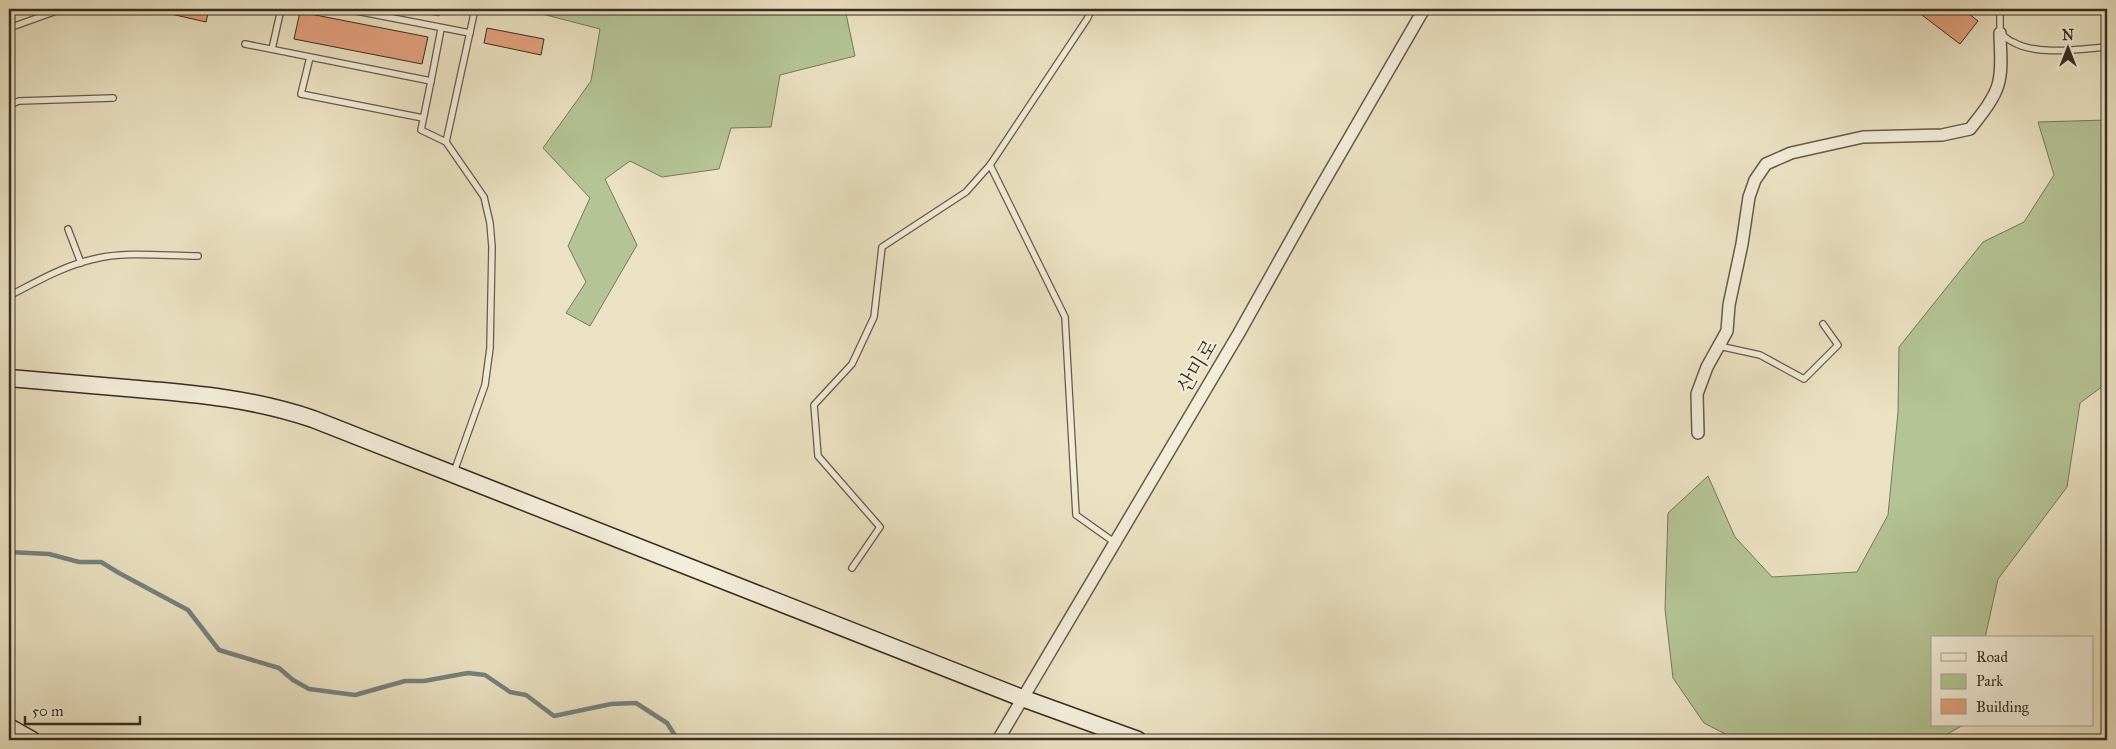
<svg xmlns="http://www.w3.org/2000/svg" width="2116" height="749" viewBox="0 0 2116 749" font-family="'IM FELL Great Primer','Noto Serif KR',serif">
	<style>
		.green { fill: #b5c496; stroke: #77785c }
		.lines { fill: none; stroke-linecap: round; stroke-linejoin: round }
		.stream { stroke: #768280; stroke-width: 4.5 }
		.building { fill: #e3a27f; stroke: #392c21 }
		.lane-casing { stroke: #665a4a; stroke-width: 8 }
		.street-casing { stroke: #665a4a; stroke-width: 14 }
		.secondary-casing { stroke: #392c21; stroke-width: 19 }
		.lane { stroke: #f2ecd8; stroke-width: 5.5 }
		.street { stroke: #f2ecd8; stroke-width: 11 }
		.secondary { stroke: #f2ecd8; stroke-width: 16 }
		.labels { text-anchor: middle; stroke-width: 4; stroke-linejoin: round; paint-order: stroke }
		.street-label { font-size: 20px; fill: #392c21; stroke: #f2ecd8 }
	</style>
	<rect width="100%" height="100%" fill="#ebe2c3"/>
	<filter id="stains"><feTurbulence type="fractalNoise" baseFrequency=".004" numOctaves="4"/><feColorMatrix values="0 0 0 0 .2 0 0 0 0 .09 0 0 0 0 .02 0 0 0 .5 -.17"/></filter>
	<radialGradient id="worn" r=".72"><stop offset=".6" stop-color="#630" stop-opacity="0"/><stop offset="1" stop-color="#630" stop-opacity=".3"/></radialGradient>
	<g class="green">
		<path d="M 402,9 L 440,9 L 439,16 Z"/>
		<path d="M 523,9 L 845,9 L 855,56 L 780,75 L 771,127 L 731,128 L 719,169 L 662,177 L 630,161 L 605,179 L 637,245 L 590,326 L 566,313 L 586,282 L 568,246 L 590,198 L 543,148 L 591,81 L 600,29 Z"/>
		<path d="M 2107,120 L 2107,383 L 2080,403 L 2067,487 L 1998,579 L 1985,638 L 1932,638 L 1932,725 L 1963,725 L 1937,740 L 1737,740 L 1704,723 L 1673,678 L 1665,609 L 1668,513 L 1708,476 L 1735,537 L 1772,577 L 1857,572 L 1888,515 L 1898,412 L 1899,347 L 1983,242 L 2024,222 L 2054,175 L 2038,122 Z"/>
	</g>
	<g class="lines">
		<path class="stream" d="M 9,552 L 49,554 L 79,562 L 101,562 L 119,573 L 188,610 L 219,650 L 279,668 L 293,680 L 309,689 L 355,695 L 405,681 L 424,681 L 468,673 L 485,675 L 510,692 L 526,695 L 554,716 L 611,704 L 636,703 L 667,723 L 678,740"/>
	</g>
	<g class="building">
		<path d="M 172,9 L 209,9 L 206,22 L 171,14 Z"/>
		<path d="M 1914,9 L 1963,9 L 1978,21 L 1960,44 Z"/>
		<path d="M 300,12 L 428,37 L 422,64 L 294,39 Z"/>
		<path d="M 487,28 L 544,39 L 541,55 L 484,43 Z"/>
	</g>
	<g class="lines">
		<g class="lane-casing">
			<g id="lane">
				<path d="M 346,9 L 470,33"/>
				<path d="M 1092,9 L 1087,19 L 990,165 L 1065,317 L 1076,515 L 1114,542"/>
				<path d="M 2000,9 L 2000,33 C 2004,36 2008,40 2013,42 C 2037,56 2080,49 2107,47"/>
				<path d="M 9,28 L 62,9"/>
				<path d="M 245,44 L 431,81 L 421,130 L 446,142"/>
				<path d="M 272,49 L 281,9"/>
				<path d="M 310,57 L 301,94 L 423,118"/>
				<path d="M 431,81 L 441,29"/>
				<path d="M 9,105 L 19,101 L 113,98"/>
				<path d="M 68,229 L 81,263"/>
				<path d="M 9,296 C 36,282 63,266 94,259 C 126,251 165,256 198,256"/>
				<path d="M 1719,346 L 1760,355 L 1804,379 L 1838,345 L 1823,324"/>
				<path d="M 454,472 L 485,385 L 490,348 L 492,247 L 490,223 L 484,197 L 446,142 L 475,9"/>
				<path d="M 852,568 L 880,527 L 818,456 L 814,405 L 852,364 L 874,317 L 882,247 L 966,192 L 990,165"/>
			</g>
		</g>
		<g class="street-casing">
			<g id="street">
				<path d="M 1698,433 L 1697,394 L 1707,367 L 1727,331 L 1729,305 L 1742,244 L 1749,197 L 1755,180 L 1766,164 L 1791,153 L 1863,137 L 1942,135 L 1970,129 C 1980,116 1993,101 1998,85 C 2003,69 2000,49 2000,33"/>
				<path d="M 998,740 L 1239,333 L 1314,199 L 1424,9"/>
			</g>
		</g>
		<g class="secondary-casing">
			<g id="secondary">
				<path d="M 9,378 C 52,382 95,385 138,389 C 199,394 254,399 313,419 L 1022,698 L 1138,740"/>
				<path d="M 9,727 L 32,740"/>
			</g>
		</g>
		<use href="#lane" class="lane"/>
		<use href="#street" class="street"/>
		<use href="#secondary" class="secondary"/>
	</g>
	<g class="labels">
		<g class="street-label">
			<text transform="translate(1197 366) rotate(-59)" y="7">산미로</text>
		</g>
	</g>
	<rect width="2116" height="749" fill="none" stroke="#ebe2c3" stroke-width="30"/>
	<rect x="10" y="10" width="2096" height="729" fill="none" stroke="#392c21" stroke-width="2.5"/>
	<rect x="15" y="15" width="2086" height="719" fill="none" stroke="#392c21"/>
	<rect x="1931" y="636" width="162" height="90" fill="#f2ecd8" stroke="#a89f8f"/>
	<rect x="1941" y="653" width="25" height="8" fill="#f2ecd8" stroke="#a89f8f"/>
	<text x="1976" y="662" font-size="15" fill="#392c21">Road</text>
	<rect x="1941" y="674" width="25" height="15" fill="#b5c496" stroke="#a89f8f"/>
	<text x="1976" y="686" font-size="15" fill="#392c21">Park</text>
	<rect x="1941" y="699" width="25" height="15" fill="#e3a27f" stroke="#a89f8f"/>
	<text x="1976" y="712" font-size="15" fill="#392c21">Building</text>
	<g transform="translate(2068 48)" stroke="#f2ecd8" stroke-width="4" paint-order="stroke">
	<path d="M0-4L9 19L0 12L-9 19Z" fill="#392c21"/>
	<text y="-8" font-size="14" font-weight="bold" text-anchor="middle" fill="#392c21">N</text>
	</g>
	<path d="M25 716v8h115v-8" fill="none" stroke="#392c21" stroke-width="2.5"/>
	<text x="32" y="716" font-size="15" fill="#392c21" stroke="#f2ecd8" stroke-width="4" paint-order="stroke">50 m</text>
	<rect width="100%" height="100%" filter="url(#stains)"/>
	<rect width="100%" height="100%" fill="url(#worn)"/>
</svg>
